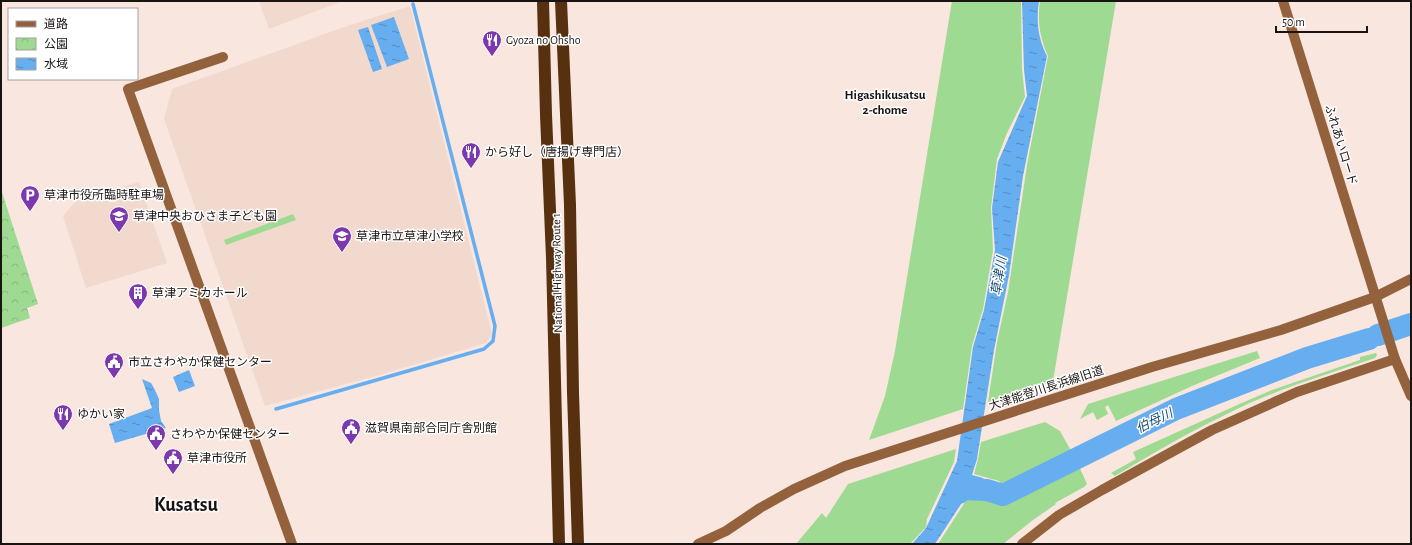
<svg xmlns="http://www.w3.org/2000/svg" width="1412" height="545" viewBox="0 0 1412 545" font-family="'Alegreya Sans','Noto Sans JP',sans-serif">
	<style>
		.built { fill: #f2d9ce }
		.grass { fill: #9fda93 }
		.park { fill: url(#park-crowns) }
		.water { fill: url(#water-ripples) }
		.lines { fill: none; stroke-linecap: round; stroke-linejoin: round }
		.stream { stroke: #66aef0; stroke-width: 3.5 }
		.river { stroke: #66aef0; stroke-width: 22 }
		.secondary { stroke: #93623d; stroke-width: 10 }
		.highway { stroke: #57300f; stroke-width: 12 }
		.labels { text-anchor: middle; stroke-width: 3; stroke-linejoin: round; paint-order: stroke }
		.poi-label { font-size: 12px; fill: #191311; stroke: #fff; text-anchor: start }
		.street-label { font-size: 12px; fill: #191311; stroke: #fff }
		.neighbourhood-label { font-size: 13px; font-weight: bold; fill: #191311; stroke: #fff }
		.water-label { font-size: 13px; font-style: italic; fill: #1b4e79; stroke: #fff }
		.town-label { font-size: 20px; font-weight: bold; fill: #191311; stroke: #fff }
	</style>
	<defs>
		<pattern id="park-crowns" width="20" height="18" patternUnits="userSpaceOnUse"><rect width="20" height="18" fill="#9fda93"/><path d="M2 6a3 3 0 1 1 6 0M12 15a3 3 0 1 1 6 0" fill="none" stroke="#88ba7e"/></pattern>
		<pattern id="water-ripples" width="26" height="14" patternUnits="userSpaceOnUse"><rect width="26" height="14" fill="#66aef0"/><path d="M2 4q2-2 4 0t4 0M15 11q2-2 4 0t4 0" fill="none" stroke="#538cc1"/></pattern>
	</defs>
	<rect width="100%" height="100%" fill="#f8e6df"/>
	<g class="built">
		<path d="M 259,1 L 343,1 L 269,29 Z"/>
		<path d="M 410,6 L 492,334 L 486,343 L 379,375 L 265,406 L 164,119 L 172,89 L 347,26 Z"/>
		<path d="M 139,182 L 167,263 L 86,288 L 63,216 L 75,202 Z"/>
	</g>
	<g class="grass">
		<path d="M 952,1 L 1021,1 L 1022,69 L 1025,97 L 1007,133 L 997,159 L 991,208 L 993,250 L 983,309 L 972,346 L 963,409 L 869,440 L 885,396 L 895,351 Z"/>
		<path d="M 1040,1 L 1116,1 L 1053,381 L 988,402 L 997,342 L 1008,292 L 1027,165 L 1048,56 C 1040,39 1037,20 1040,1 Z"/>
		<path d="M 293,214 L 296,220 L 226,245 L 224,240 Z"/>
		<path d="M 1257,351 L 1260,358 L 1192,386 L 1116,421 L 1108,405 L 1105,407 L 1108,414 L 1097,420 L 1093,412 L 1080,419 L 1088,404 Z"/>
		<path d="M 1376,353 L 1377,355 L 1375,358 C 1325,375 1274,390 1227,414 C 1189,432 1152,454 1115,476 L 1111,473 L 1136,459 L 1133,452 L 1244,402 L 1272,390 L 1360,360 L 1360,357 Z"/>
		<path d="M 1045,422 L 1060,431 L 1075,458 L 1055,464 L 1048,464 L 1016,484 L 1003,487 L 999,481 L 974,474 L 978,459 L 981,442 Z"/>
		<path d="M 956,449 L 954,462 L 927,519 L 926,527 L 910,544 L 796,544 L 822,513 L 826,518 L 848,484 Z"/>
		<path d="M 1078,464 L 1087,484 L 1084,487 L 1055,503 L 1056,504 L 1033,520 L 1003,544 L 938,544 L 967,499 C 981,495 991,490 1003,501 L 1014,497 Z"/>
	</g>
	<path class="park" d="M 1,189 L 38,304 L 27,308 L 30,318 L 1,328 Z"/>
	<g class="water">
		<path d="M 1022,1 L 1039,1 C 1036,20 1038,39 1047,56 L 1023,176 L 1009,275 L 994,350 L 977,459 L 972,475 L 983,478 L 987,490 L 985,492 L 965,498 L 935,544 L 912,544 L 926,528 L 957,461 L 973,347 L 984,310 L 995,250 L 992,208 L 998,162 L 1027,96 L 1024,70 Z"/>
		<path d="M 394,17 L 409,59 L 387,67 L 371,25 Z"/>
		<path d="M 368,27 L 382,69 L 373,72 L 358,30 Z"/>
		<path d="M 189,370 L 195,386 L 179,392 L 173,377 Z"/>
		<path d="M 142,379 L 151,383 L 154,388 L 159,399 L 159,410 L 161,421 L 166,428 L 115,443 L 109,424 L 152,408 Z"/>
	</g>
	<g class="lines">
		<path class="stream" d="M 276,409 L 484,349 L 493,341 L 495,326 L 413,4"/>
		<g class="river">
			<path d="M 1378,335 L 1411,324"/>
			<path d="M 959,493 L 962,489 L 987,490 L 1003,495 L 1176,409 L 1307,358 L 1369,339"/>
		</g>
		<g class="secondary">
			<path d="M 1283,1 L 1395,359 L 1411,396"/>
			<path d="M 223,57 L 128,89 L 292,544"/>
			<path d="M 698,544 L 726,531 L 760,508 L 794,489 L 845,466 L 1152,367 L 1281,330 L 1375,297 L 1411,279"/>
			<path d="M 1022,544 L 1059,515 L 1102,490 L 1212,430 L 1297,392 L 1395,359"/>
		</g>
		<g class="highway">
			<path d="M 543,1 L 546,115 L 552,258 L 559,544"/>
			<path d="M 561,1 L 570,205 L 573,393 L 578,544"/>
		</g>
	</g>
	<defs>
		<g id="restaurant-pin" transform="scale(1)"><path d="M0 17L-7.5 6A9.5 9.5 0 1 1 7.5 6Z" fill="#7b39ad" stroke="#fff"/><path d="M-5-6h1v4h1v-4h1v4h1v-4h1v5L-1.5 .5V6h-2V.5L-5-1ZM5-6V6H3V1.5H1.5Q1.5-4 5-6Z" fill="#fff"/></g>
		<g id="parking-pin" transform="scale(1)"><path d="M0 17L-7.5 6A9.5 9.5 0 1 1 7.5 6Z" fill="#7b39ad" stroke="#fff"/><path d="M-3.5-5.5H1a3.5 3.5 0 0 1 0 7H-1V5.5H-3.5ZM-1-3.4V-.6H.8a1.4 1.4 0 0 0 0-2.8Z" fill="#fff"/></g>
		<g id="school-pin" transform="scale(1)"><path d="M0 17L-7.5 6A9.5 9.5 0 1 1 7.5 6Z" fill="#7b39ad" stroke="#fff"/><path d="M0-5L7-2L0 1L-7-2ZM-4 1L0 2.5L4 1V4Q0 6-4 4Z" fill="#fff"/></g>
		<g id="building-pin" transform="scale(1)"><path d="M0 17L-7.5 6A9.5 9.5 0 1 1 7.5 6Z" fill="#7b39ad" stroke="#fff"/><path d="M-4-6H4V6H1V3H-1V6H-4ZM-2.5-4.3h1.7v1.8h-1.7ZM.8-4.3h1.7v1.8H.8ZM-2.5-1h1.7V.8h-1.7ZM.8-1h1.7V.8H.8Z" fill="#fff"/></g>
		<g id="civic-pin" transform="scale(1)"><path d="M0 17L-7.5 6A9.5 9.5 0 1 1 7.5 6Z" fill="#7b39ad" stroke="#fff"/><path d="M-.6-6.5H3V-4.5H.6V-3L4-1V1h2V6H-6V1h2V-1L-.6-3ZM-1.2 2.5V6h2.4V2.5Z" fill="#fff"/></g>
	</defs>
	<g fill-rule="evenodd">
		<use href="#restaurant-pin" x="492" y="40"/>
		<use href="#restaurant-pin" x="471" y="152"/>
		<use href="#parking-pin" x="30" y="195"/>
		<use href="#school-pin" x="119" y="216"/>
		<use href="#school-pin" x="342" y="236"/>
		<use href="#building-pin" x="138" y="293"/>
		<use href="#civic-pin" x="114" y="362"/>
		<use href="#restaurant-pin" x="63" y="414"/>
		<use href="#civic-pin" x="351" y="428"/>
		<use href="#civic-pin" x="156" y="434"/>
		<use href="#civic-pin" x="173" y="458"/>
	</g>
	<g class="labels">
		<g class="poi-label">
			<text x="506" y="44">Gyoza no Ohsho</text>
			<text x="485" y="156">から好し（唐揚げ専門店）</text>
			<text x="44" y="199">草津市役所臨時駐車場</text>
			<text x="133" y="220">草津中央おひさま子ども園</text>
			<text x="356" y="240">草津市立草津小学校</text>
			<text x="152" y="297">草津アミカホール</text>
			<text x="128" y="366">市立さわやか保健センター</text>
			<text x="77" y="418">ゆかい家</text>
			<text x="365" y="432">滋賀県南部合同庁舎別館</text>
			<text x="170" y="438">さわやか保健センター</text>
			<text x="187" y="462">草津市役所</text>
		</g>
		<g class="street-label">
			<text transform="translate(1341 145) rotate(73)" y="4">ふれあいロード</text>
			<text transform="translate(557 273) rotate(-91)" y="4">National Highway Route 1</text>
			<text transform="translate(1046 388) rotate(-18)" y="4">大津能登川長浜線旧道</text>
		</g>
		<g class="neighbourhood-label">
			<text x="885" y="99">Higashikusatsu<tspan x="885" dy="15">2-chome</tspan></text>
		</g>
		<g class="water-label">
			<text transform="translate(998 276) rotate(-81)" y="5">草津川</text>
			<text transform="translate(1154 420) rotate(-26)" y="5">伯母川</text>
		</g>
		<g class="town-label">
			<text x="186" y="511">Kusatsu</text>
		</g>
	</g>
	<rect width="1412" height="545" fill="none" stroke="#191311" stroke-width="4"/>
	<rect x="8" y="8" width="130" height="72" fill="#ffffff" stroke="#a3a1a0"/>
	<rect x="16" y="21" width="20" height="6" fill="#93623d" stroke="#a3a1a0"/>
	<text x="44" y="28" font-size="12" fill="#191311">道路</text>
	<rect x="16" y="38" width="20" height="12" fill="url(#park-crowns)" stroke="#a3a1a0"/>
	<text x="44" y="48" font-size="12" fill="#191311">公園</text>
	<rect x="16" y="58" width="20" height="12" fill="url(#water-ripples)" stroke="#a3a1a0"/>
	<text x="44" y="68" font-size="12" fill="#191311">水域</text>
	<path d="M1276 26v6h91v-6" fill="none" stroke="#191311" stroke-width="2"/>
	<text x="1282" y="26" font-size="12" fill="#191311" stroke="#ffffff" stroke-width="3" paint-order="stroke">50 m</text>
</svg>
